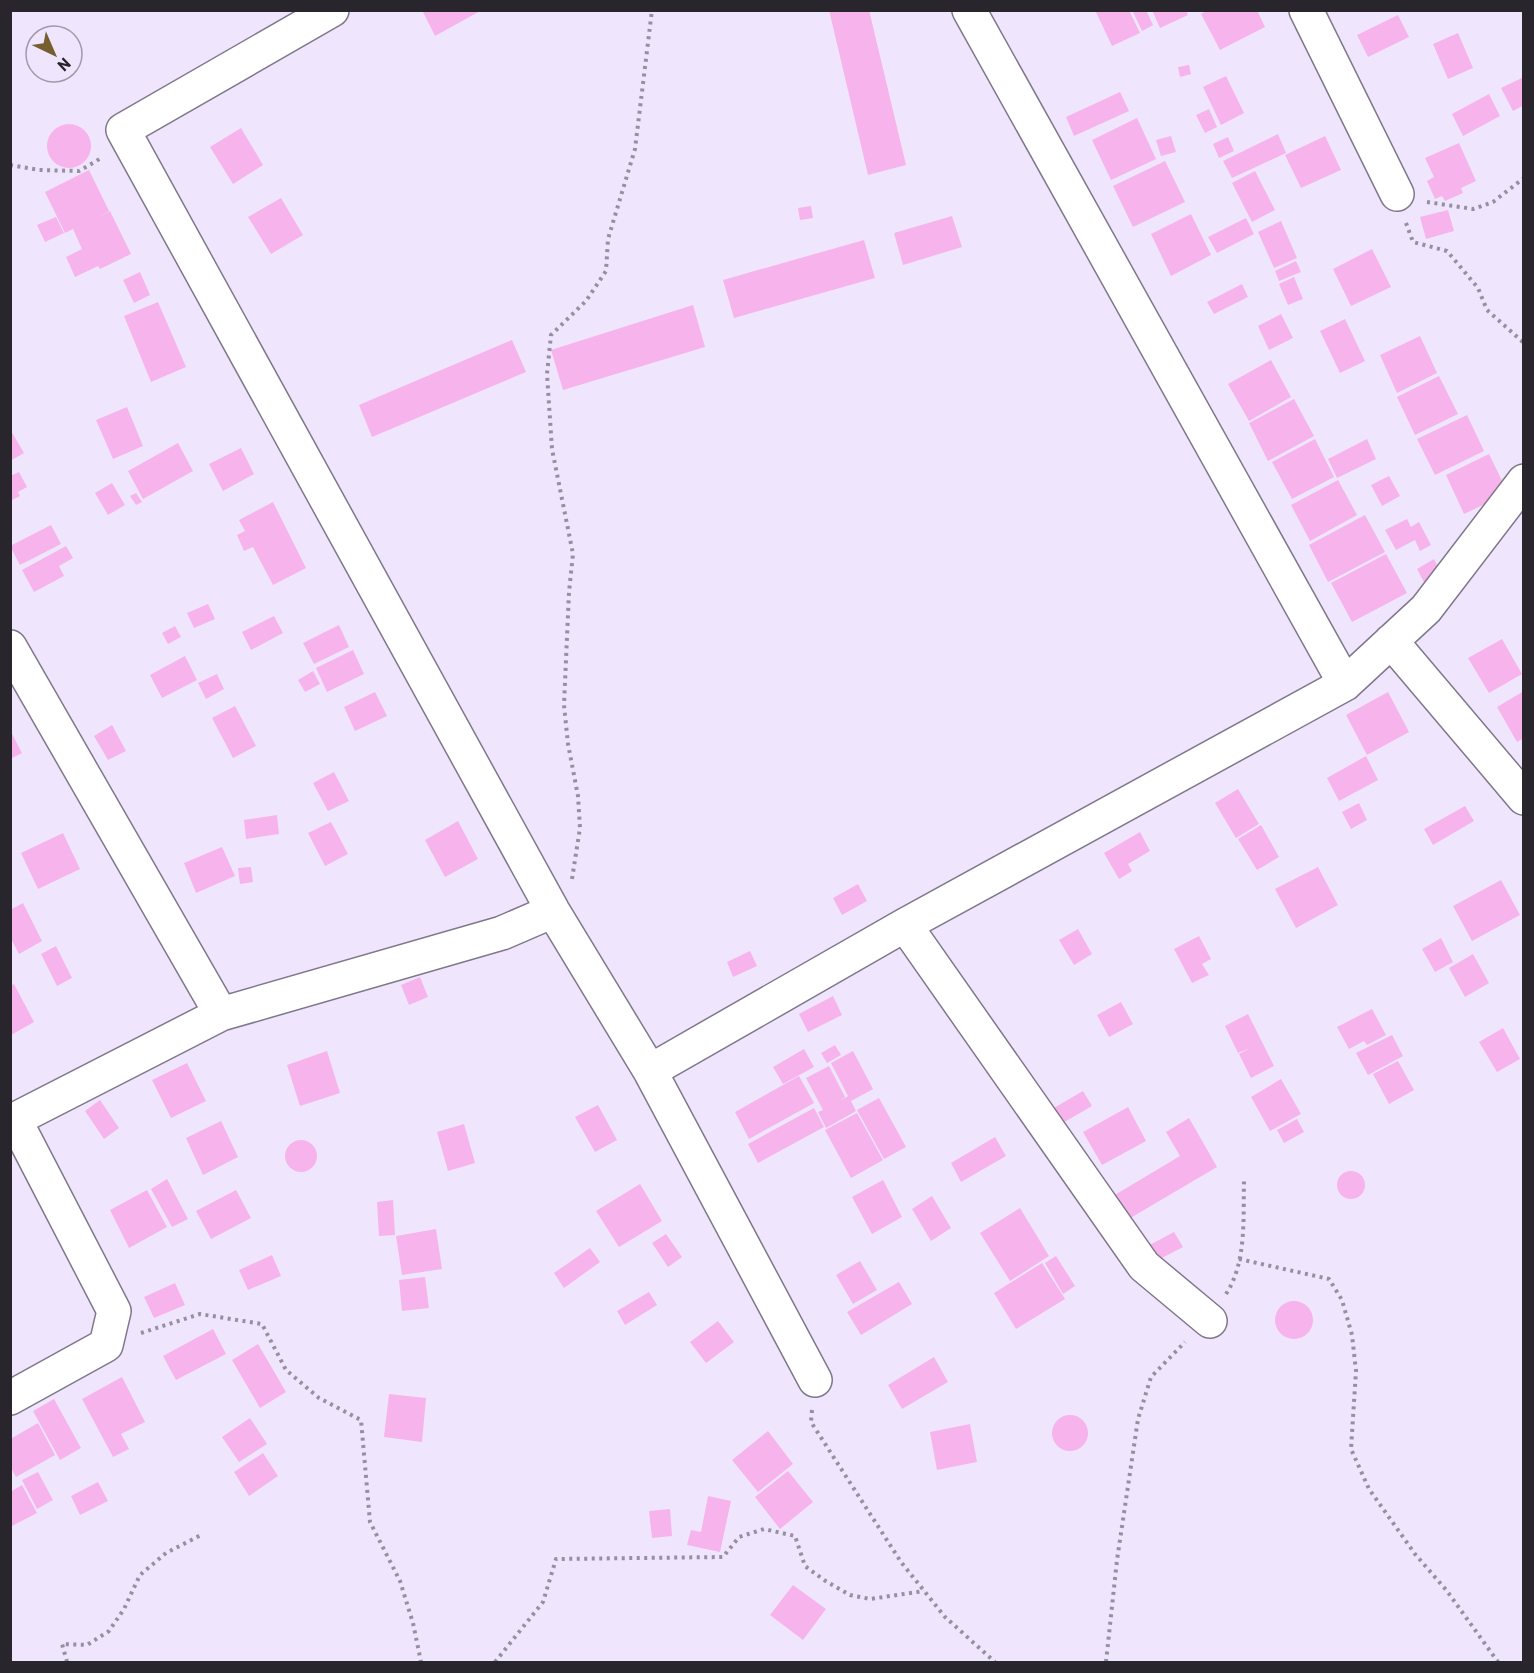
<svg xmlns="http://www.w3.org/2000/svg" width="1534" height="1673" viewBox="0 0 1534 1673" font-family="Barlow,sans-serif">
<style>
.building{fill:#f7b3ec}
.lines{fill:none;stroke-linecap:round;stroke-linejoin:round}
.minor-casing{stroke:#80778b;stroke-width:36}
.path{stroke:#968f9f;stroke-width:4;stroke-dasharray:3 4.5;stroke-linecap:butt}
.minor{stroke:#fff;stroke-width:33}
</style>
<rect width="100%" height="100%" fill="#efe6fd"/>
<!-- building -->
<path class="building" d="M422 10H482L435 36Z
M829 10H869L906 165 868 175Z
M1095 10H1129L1140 33 1112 46Z
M1132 10H1146L1153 25 1142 31Z
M1152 10H1186L1188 15 1160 28Z
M1208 10H1257L1265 27 1220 50 1201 14Z
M1398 15 1409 37 1368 57 1357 35Z
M1458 33 1473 68 1448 79 1433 44Z
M1189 65 1191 74 1180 77 1178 67Z
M1226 76 1244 113 1221 125 1203 87Z
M1524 77V105L1513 111 1501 88Z
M1120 92 1129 111 1074 136 1066 117Z
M1489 94 1500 116 1463 136 1452 114Z
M1209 109 1217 127 1205 133 1196 115Z
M1137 118 1156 159 1111 180 1092 140Z
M47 146a22 22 0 1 1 44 0a22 22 0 1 1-44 0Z
M241 128 263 165 233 184 210 147Z
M1278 134 1286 153 1232 178 1223 161Z
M1171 136 1176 152 1161 156 1156 140Z
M1325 136 1341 170 1301 188 1285 155Z
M1228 137 1234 151 1219 158 1213 144Z
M1459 143 1476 181 1461 188 1463 193 1445 201 1442 196 1435 199 1427 181 1434 177 1425 158Z
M1165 161 1185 202 1133 227 1113 186Z
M89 170 109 211 96 218 110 211 131 254 100 269 98 266 75 277 66 257 82 249 73 229 65 233 45 192Z
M1255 171 1275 210 1252 222 1232 183Z
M281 198 303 235 271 254 248 217Z
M811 206 813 218 800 220 798 208Z
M1448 210 1454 231 1426 239 1420 217Z
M1191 214 1211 255 1171 276 1151 234Z
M952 216 962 247 903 265 894 233Z
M56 217 64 233 45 242 37 225Z
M1246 218 1254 234 1217 253 1208 237Z
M1281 221 1297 258 1274 268 1258 232Z
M864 240 875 278 734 318 723 280Z
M1372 249 1391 287 1351 306 1333 269Z
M1296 261 1301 272 1279 281 1275 271Z
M140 272 150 295 134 303 123 280Z
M1294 277 1303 299 1288 305 1279 284Z
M1242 284 1248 297 1214 314 1207 302Z
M158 302 186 367 151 382 124 316Z
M693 305 705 347 563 390 551 350Z
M1281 314 1293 338 1269 350 1258 326Z
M1345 319 1365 361 1340 373 1320 331Z
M1420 336 1437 373 1397 393 1380 355Z
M512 340 526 372 372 437 359 405Z
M1271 360 1291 397 1249 421 1228 384Z
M1439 376 1458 414 1415 435 1397 397Z
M1294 399 1314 436 1268 461 1249 423Z
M127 407 143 446 113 459 96 420Z
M1467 415 1484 451 1435 475 1417 439Z
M10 429 24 453 10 461Z
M1315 439 1334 477 1292 499 1272 462Z
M1367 439 1376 459 1337 478 1328 459Z
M178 443 193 471 143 499 128 471Z
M241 448 254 474 223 491 209 464Z
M1489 454 1508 493 1464 514 1446 475Z
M19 472 27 487 18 492 20 496 10 501V476Z
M1389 476 1400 496 1382 506 1371 485Z
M1338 480 1357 515 1310 541 1291 505Z
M112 483 125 505 108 515 95 493Z
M136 493 142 502 136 505 130 496Z
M273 502 306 568 273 585 253 547 244 551 237 535 245 531 239 520Z
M1365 515 1385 552 1328 582 1309 545Z
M1407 519 1411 527 1419 522 1431 545 1420 551 1415 540 1396 550 1385 530Z
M51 525 61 544 20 565 10 546Z
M66 546 73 558 59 566 64 576 34 592 22 570Z
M1386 554 1407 593 1352 622 1331 583Z
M1434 559 1443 577 1426 586 1417 569Z
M208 604 215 619 194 628 187 613Z
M274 616 283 633 251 650 242 632Z
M339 625 349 647 314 664 303 643Z
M175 626 181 637 168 644 162 633Z
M1502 639 1522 674 1489 693 1468 658Z
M353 650 364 674 327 692 316 668Z
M185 656 197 680 162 698 150 675Z
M313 671 320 684 305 692 298 680Z
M217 674 224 689 206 699 198 683Z
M1524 691V738L1517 742 1497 707Z
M375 692 387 716 355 731 344 707Z
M1388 692 1409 732 1367 755 1346 715Z
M235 706 256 746 233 758 212 718Z
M112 725 126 751 108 760 94 736Z
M10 730 22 753 10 759Z
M1366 756 1378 780 1339 801 1327 778Z
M334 772 349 801 328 811 313 783Z
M1238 789 1259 824 1236 838 1215 803Z
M1359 803 1367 820 1351 829 1342 812Z
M1465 806 1474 821 1433 845 1424 829Z
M277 815 279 834 246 839 244 820Z
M458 821 478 859 445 877 425 840Z
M331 822 348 854 325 866 308 833Z
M1261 825 1279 857 1257 870 1238 839Z
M1140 832 1150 851 1128 864 1132 871 1119 879 1104 853Z
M63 833 80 869 38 889 21 853Z
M222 847 235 876 196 893 184 863Z
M251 867 253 882 240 884 238 868Z
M1318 867 1338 905 1296 928 1275 889Z
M1501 880 1520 915 1472 941 1453 906Z
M858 884 867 901 842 915 833 898Z
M23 903 42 941 19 954 10 937V910Z
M1078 929 1092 954 1074 965 1059 940Z
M1199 936 1211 959 1202 964 1209 975 1192 983 1174 949Z
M1441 938 1453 962 1435 972 1422 949Z
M56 946 72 978 57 986 41 954Z
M750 951 757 966 733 977 727 962Z
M1473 954 1489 983 1465 997 1449 968Z
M420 977 428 997 409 1005 401 985Z
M14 984 34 1022 11 1035 10 986Z
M833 996 842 1015 808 1032 799 1014Z
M1121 1002 1133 1024 1109 1037 1097 1015Z
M1372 1009 1386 1035 1367 1045 1364 1041 1349 1049 1337 1027Z
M1248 1014 1274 1066 1251 1078 1239 1054 1250 1048 1238 1053 1225 1026Z
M1503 1028 1520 1059 1497 1072 1479 1042Z
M1392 1035 1403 1056 1368 1075 1356 1053Z
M835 1045 841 1055 827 1063 821 1053Z
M804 1049 814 1067 783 1084 773 1067Z
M327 1051 340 1093 300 1106 287 1065Z
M853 1051 873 1089 851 1101 856 1111 826 1128 818 1112 823 1110 806 1078 829 1066 845 1097 839 1101 848 1096 831 1063Z
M1398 1061 1414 1090 1389 1104 1373 1074Z
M187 1063 206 1101 171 1118 152 1080Z
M799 1076 814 1103 749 1139 735 1112Z
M1281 1079 1301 1114 1270 1131 1251 1097Z
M1083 1091 1092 1106 1061 1124 1052 1109Z
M879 1098 906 1147 884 1159 857 1110Z
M100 1100 119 1128 104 1139 85 1111Z
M598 1105 617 1140 595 1152 575 1117Z
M1128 1107 1146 1141 1102 1165 1083 1132Z
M814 1108 824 1127 758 1163 748 1144Z
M857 1113 883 1160 851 1178 825 1130Z
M1189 1118 1217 1167 1127 1220 1113 1196 1180 1156 1166 1132Z
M1297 1119 1304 1132 1284 1143 1277 1130Z
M221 1121 238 1157 203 1175 186 1138Z
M464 1124 475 1163 448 1171 437 1132Z
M995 1137 1006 1156 961 1182 951 1163Z
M285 1156a16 16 0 1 1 32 0a16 16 0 1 1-32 0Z
M1337 1185a14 14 0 1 1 28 0a14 14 0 1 1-28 0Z
M167 1179 188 1219 172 1227 151 1189Z
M883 1180 902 1217 872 1234 852 1197Z
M640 1184 662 1221 619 1247 596 1211Z
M147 1190 167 1227 129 1248 110 1210Z
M236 1190 251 1218 211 1239 196 1211Z
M932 1196 951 1228 931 1241 912 1209Z
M393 1200 395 1235 379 1236 377 1202Z
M1020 1208 1049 1256 1010 1281 980 1233Z
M436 1229 442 1269 402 1275 396 1236Z
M1174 1232 1183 1247 1150 1264 1142 1249Z
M666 1234 682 1257 668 1267 652 1243Z
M590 1248 600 1262 564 1288 554 1273Z
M272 1255 281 1276 248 1290 239 1270Z
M1056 1256 1075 1286 1063 1294 1045 1263Z
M860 1261 877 1290 853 1304 836 1275Z
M1042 1263 1065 1299 1016 1329 994 1293Z
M425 1277 429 1308 402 1311 399 1280Z
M899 1282 912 1304 861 1335 847 1312Z
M175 1283 185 1305 154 1318 144 1297Z
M649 1292 657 1305 625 1325 617 1311Z
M1275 1320a19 19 0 1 1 38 0a19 19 0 1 1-38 0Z
M718 1321 734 1342 706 1363 690 1342Z
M213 1329 226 1354 176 1380 163 1356Z
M258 1344 286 1392 260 1408 232 1360Z
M934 1357 948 1382 902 1409 888 1385Z
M122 1377 145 1422 121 1434 129 1449 113 1457 82 1399Z
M389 1394 426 1398 422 1442 384 1437Z
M54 1399 81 1448 60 1460 33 1411Z
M1052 1433a18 18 0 1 1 36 0a18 18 0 1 1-36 0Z
M250 1418 267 1444 239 1462 222 1437Z
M38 1423 55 1455 16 1477 10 1466V1435L12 1438Z
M970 1424 977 1462 937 1470 930 1432Z
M768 1431 793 1464 758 1492 732 1460Z
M263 1453 278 1476 249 1496 234 1472Z
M788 1471 813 1502 780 1529 755 1497Z
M38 1472 53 1500 37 1509 22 1480Z
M98 1482 108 1501 80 1515 71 1496Z
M22 1485 37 1513 10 1527V1492Z
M708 1496 731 1501 720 1552 687 1545 691 1530 701 1532Z
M670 1509 672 1536 652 1538 649 1511Z
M793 1585 826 1609 803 1640 770 1615Z"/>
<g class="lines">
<defs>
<path id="minor" d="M332 10 123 130 553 911 650 1071 815 1380
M969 10 1345 684
M1306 10 1397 194
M1391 641 1524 798
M10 647 221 1014
M905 925 1144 1266 1210 1321
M650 1071 905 925 1345 684 1426 609 1524 481
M10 1122 221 1014 502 933 553 911
M10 1398 106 1345 114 1311 15 1120"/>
</defs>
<!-- minor casing -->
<use href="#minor" class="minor-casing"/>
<!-- path -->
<path class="path" d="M10 165 39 170 79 171 103 157
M1427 202 1473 209 1493 202 1524 178
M1406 223 1413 242 1447 251 1478 288 1487 310 1524 343
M572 879 580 828 578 796 568 744 564 705 569 592 573 554 552 449 547 374 551 335 586 301 606 271 608 239 635 149 652 10
M1239 1259 1329 1279 1342 1300 1352 1335 1356 1371 1351 1449 1369 1489 1415 1554 1447 1591 1498 1662
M1226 1294C1247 1262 1243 1217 1244 1181
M141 1333 200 1314 262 1324 286 1370 319 1398 361 1420 370 1522 400 1581 413 1623 421 1662
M812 1410 811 1422 901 1562 945 1617 995 1662
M67 1662 62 1644 87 1645 109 1631 124 1609 140 1575 166 1553 201 1535
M495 1662 543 1602 556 1559 723 1557 739 1537 764 1529 795 1536 805 1566 824 1580 850 1595 870 1599 924 1591
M1106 1662 1117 1560 1138 1419 1151 1377 1185 1342"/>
<!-- minor -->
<use href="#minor" class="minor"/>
</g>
<!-- border -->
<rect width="1534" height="1673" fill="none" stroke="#29252d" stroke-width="24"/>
<!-- north arrow -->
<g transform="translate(54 54) rotate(136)"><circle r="28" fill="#efe6fd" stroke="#a099aa" stroke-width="1.5"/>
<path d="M0-4.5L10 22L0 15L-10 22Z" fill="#765f2f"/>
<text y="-9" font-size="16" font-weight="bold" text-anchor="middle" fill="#29252d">N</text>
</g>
</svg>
